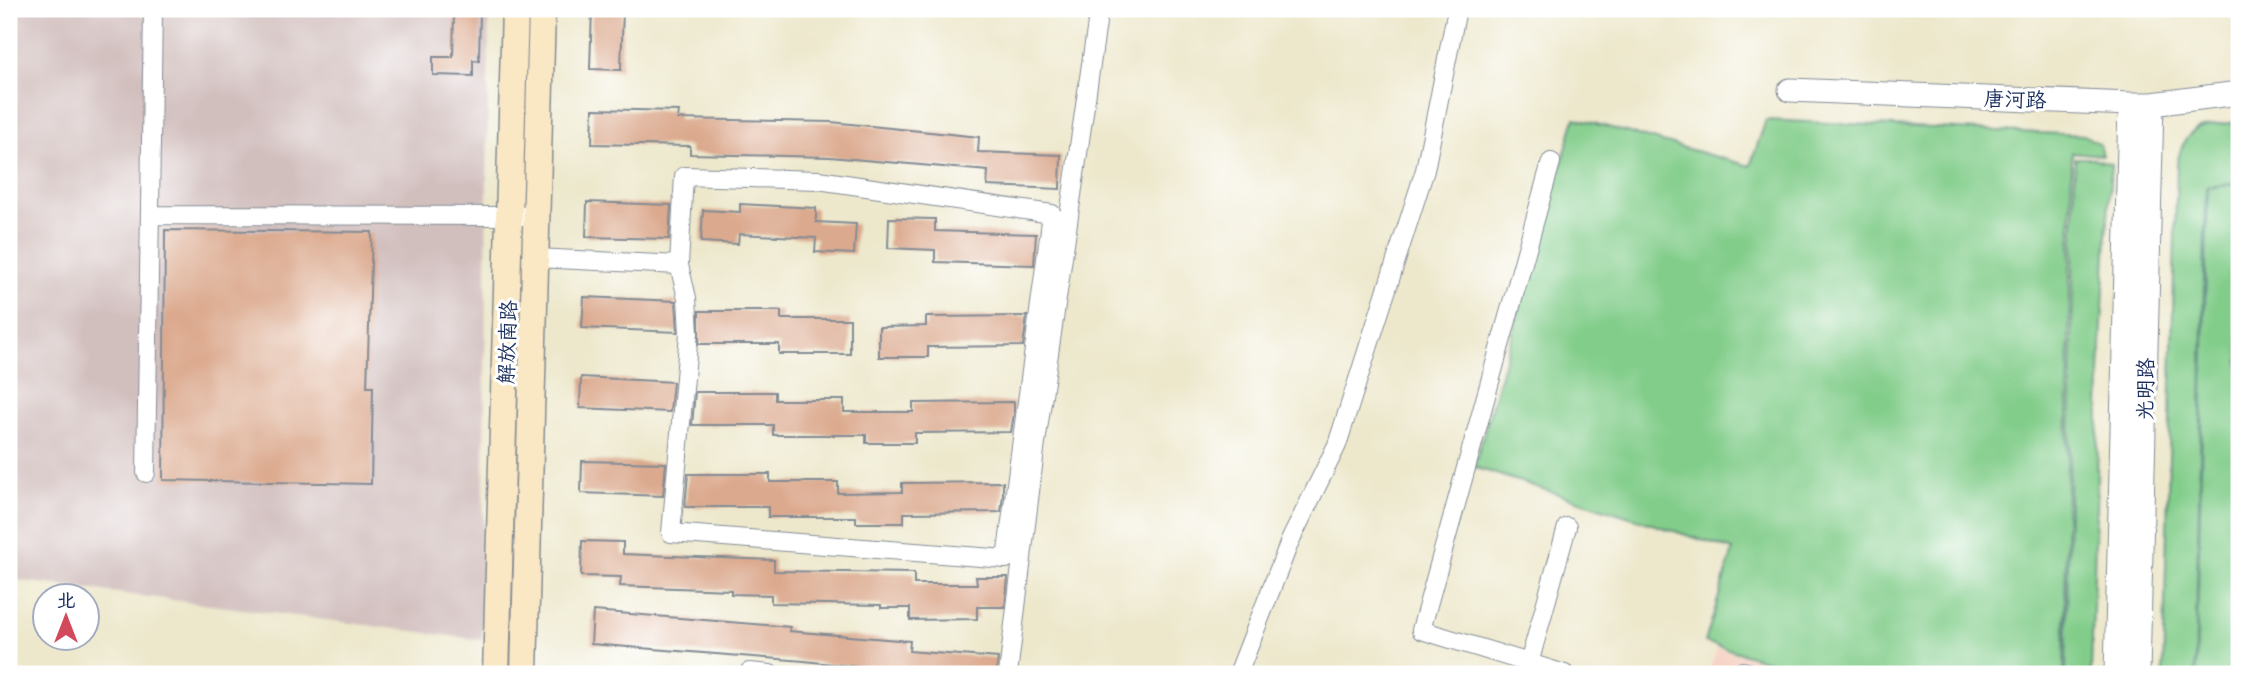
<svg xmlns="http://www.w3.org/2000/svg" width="2248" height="683" viewBox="0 0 2248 683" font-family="'Patrick Hand','LXGW WenKai TC',sans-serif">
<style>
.built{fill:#f6d2c4}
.industrial{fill:#d1bfbe}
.green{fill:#82cd8a;stroke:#4e7e74;stroke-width:2}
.building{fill:#dba98d}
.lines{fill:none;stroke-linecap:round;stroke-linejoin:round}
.minor-casing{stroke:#848c95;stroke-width:20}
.tertiary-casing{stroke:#848c95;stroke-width:25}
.secondary-casing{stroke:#848c95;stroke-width:29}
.minor{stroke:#fff;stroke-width:18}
.tertiary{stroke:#fff;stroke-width:23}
.secondary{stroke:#fae7c3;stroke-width:26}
.labels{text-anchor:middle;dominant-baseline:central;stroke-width:6;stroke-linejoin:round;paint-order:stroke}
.street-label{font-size:21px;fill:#1b2f5e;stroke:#fff}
</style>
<rect width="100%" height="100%" fill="#fff"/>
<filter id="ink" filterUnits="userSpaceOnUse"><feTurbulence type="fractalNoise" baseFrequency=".0143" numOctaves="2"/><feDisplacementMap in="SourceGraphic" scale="14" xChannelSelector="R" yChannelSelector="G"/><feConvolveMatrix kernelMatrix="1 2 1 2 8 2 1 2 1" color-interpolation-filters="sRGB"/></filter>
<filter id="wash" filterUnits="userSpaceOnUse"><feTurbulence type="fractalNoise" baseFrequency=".00686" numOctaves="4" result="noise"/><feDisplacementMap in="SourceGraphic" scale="28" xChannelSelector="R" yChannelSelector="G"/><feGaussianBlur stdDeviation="1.57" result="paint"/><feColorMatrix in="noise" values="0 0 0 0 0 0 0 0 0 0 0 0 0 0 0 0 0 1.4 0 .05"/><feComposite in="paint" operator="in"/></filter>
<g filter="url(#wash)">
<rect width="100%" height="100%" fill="#ede8cc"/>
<!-- built -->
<path class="built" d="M1717 648 1802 674H1708Z"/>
<!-- industrial -->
<path class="industrial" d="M9 9H489L482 640 9 579Z"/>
<!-- green -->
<path class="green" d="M1575 118 1750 166 1766 120 2084 135 2100 145 2103 155 2072 152 2064 674H1810L1705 642 1733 550 1474 467Z
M2239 122V183L2206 187 2195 674H2163L2177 164C2185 123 2203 126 2239 122Z
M2075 158H2093L2111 164 2101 344 2091 674H2066Z
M2239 184V674H2196L2208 188Z"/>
<g id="blocks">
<!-- building -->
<path class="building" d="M592 9H623L621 70 590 69Z
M454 12H480L479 61 473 60V76L433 75V57H453Z
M593 109 679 111 678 119 831 122 979 137 978 152 1061 155 1060 189 987 186 988 171 830 157 690 154V146L592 144Z
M587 202 671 205 669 239 586 237Z
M740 204 816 208V222L856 224 854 254 815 252 816 238 739 234 738 244 701 242 703 210 740 212Z
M889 218 935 219V231L1036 234 1034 265 935 262V250L888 248Z
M165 230 372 232 367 387H373L371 484 163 480Z
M584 297 676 301 678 332 582 328Z
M699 311H781V319H850V354H779V344H699Z
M1027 316 1023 346 928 347V357H879V327L926 326V317Z
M581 377 673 382 670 412 580 408Z
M695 392H775V400H844V412H913V403L1014 402V414L1011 432 915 433V443H866V435H773V425H692Z
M582 461 666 463 663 496 581 493Z
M688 474H770V482H838V493L902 492V483L1003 482V494L1001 512 904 513V523H856V517H768V507H685Z
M582 541 623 542V554L774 560V571L914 573V584H977L976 577H1008L1005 607H977V619L910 620V608H881V605L771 603V595L731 594V590L620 586 621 577 581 576Z
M593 611 790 627 789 631 910 641 909 651 998 658 996 674H906L907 672 804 661 591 644Z"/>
</g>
</g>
<g filter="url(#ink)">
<use href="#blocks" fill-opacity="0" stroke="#848c95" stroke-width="2"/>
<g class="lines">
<defs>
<path id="minor" d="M1551 162 1421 630 1565 674
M150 215 537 216
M536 258 679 265 687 298 689 333 671 533 1006 559 1052 214 818 180 684 176 679 265
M146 473 153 9
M1743 671 1753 674
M749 674V672L770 674
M1008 674 1035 450 1099 9
M1238 674 1290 541 1337 445 1425 170 1457 9
M1526 674 1567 527"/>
<path id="tertiary" d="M1790 90 2130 104H2152L2239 93
M2116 674 2130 104
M2138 674 2152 104"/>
<path id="secondary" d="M496 674 515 9
M524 674 542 9"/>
</defs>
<!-- minor casing -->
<use href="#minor" class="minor-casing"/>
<!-- tertiary casing -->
<use href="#tertiary" class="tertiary-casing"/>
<!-- secondary casing -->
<use href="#secondary" class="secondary-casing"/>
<!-- minor -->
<use href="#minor" class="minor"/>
<!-- tertiary -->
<use href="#tertiary" class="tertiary"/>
<!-- secondary -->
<use href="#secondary" class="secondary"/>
</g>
</g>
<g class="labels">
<!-- street labels -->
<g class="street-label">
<text transform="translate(2015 99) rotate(2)">唐河路</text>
<text transform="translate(507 342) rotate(-88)">解放南路</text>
<text transform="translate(2145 389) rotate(-89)">光明路</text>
</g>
</g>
<!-- margin -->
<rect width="2248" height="683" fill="none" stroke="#fff" stroke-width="35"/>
<!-- north arrow -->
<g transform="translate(66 617)"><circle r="33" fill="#ffffff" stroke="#a4acbf" stroke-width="2"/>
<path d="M0-5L12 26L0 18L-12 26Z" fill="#d1495b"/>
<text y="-10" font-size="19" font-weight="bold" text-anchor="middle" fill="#1b2f5e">北</text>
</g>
</svg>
